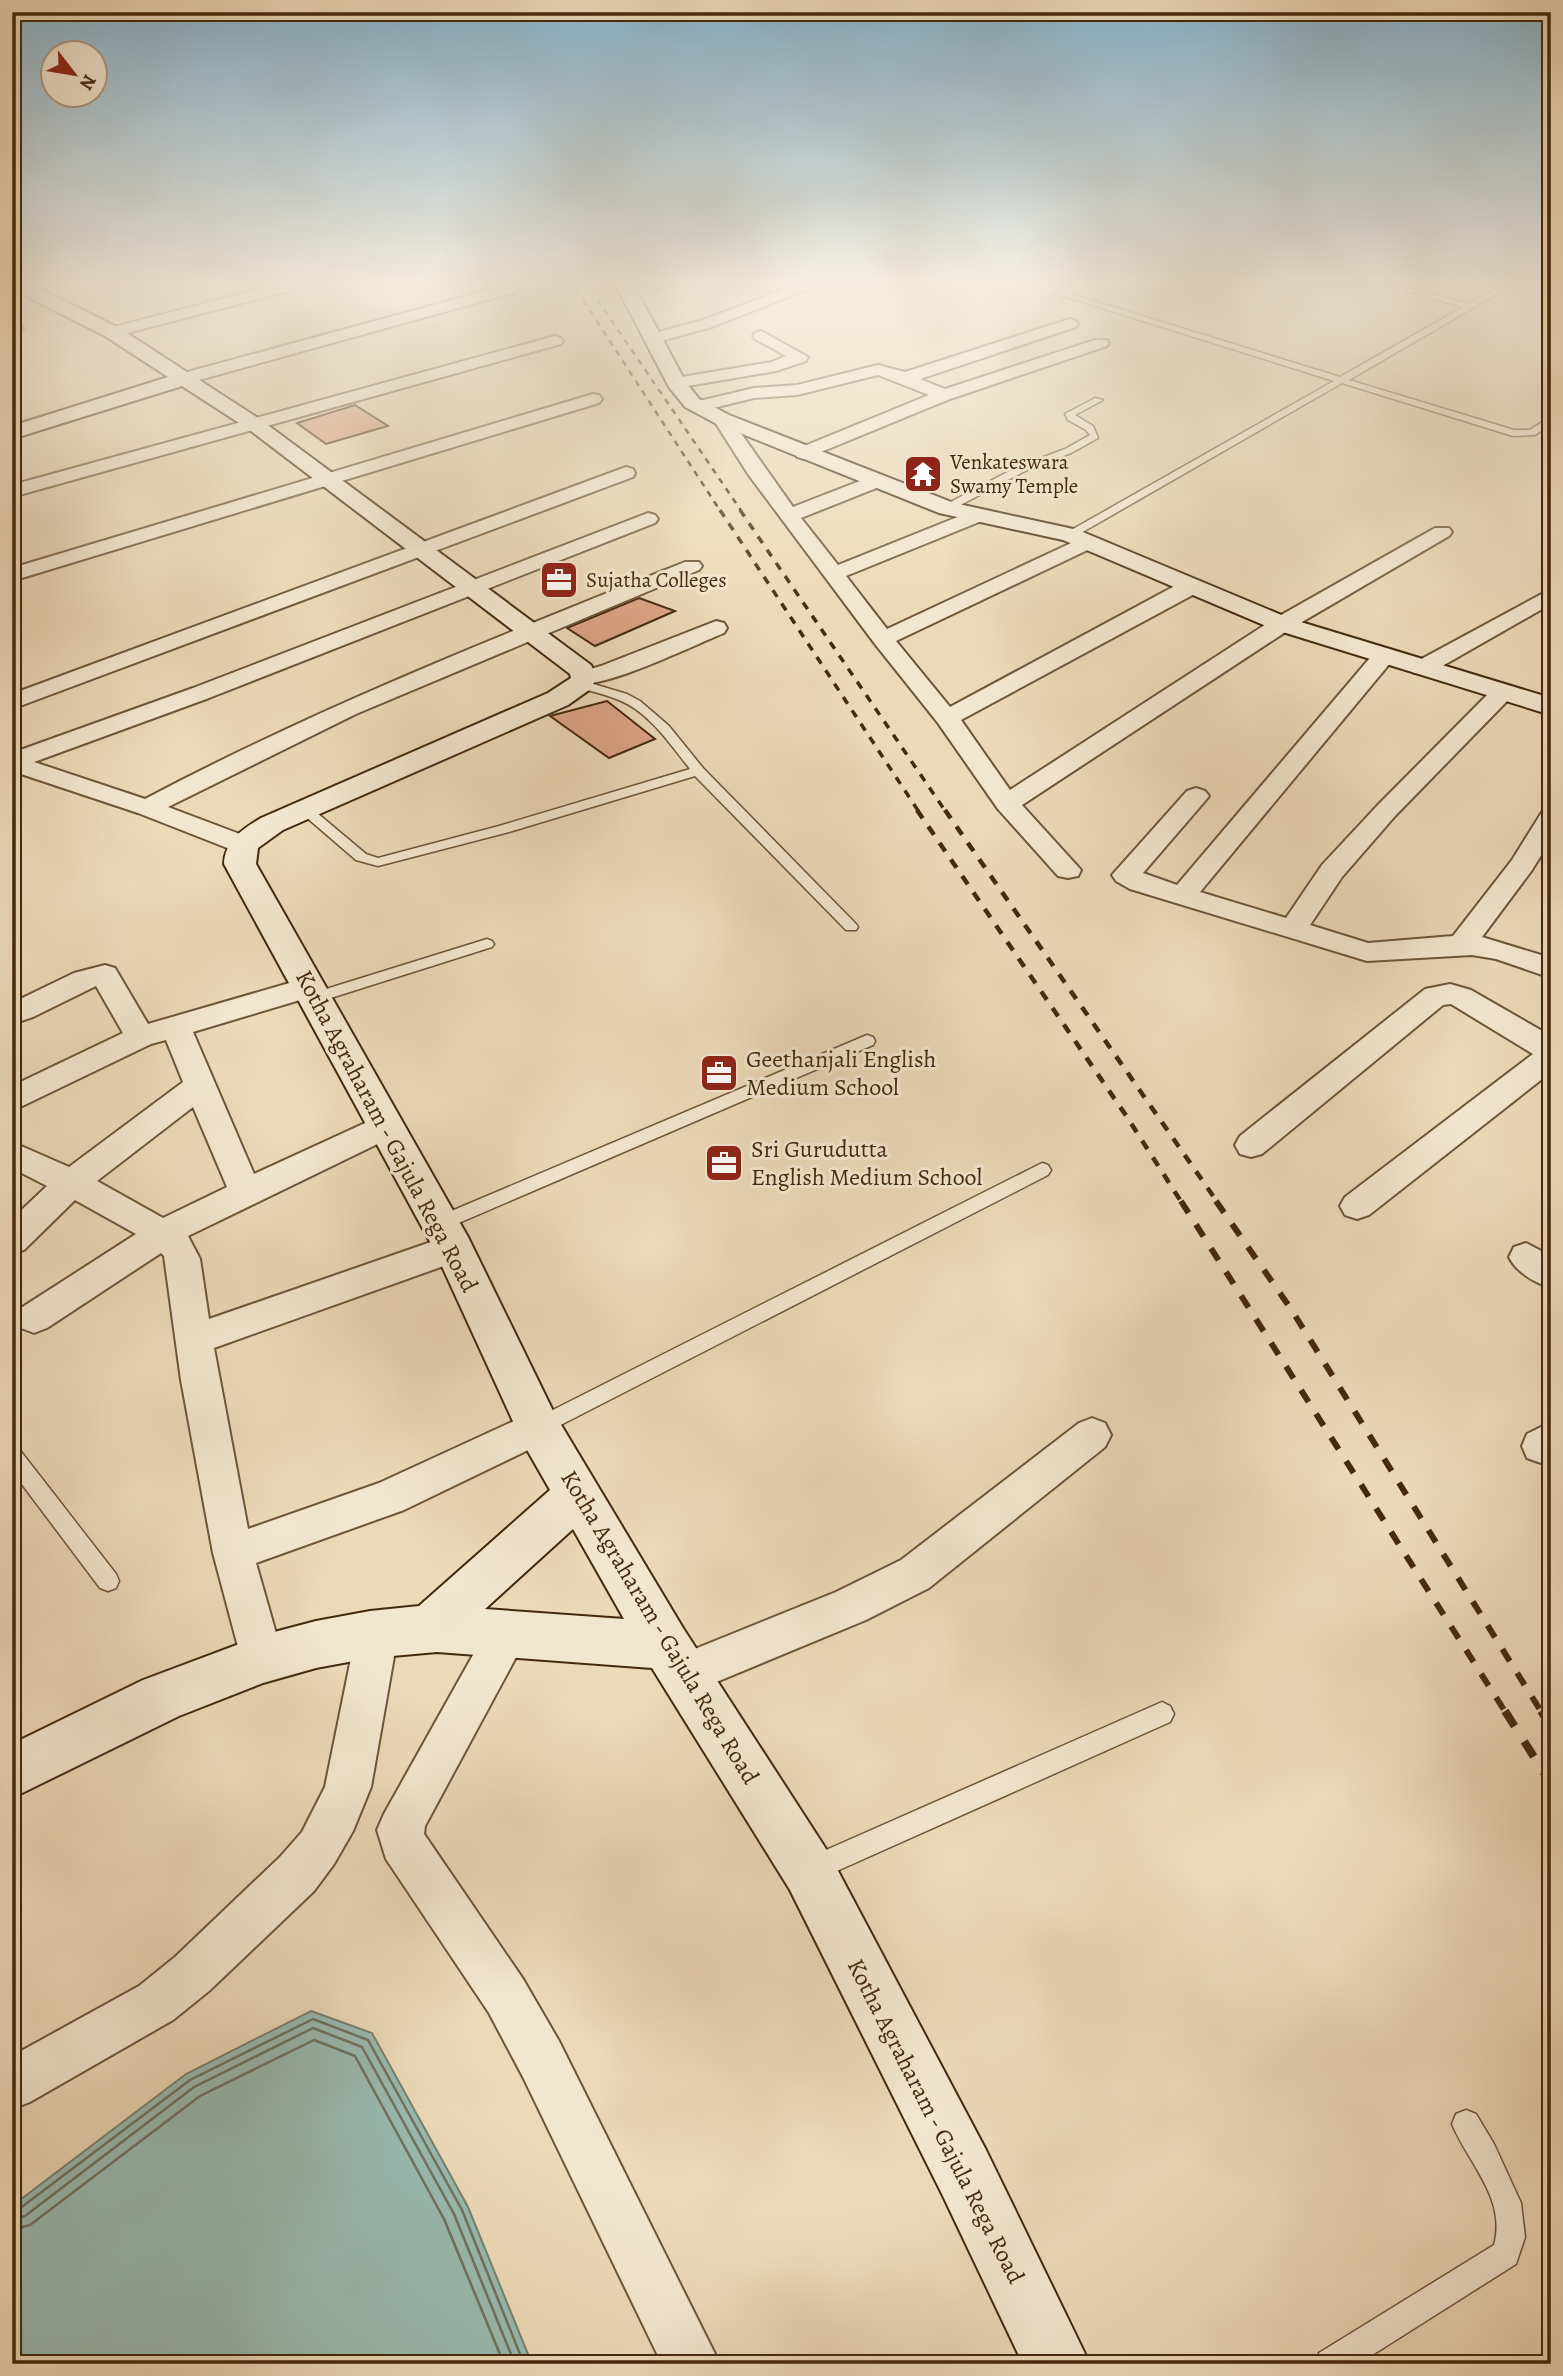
<svg xmlns="http://www.w3.org/2000/svg" width="1563" height="2376" viewBox="0 0 1563 2376" font-family="Alegreya,serif">
<style>
.water{fill:#99bab1;stroke:#77806f;stroke-width:2}
.lines{fill:none;stroke-linecap:round;stroke-linejoin:round}
.shore{stroke:#6e725f;stroke-width:2.5}
.building{fill:#dda587;stroke:#44290d;stroke-width:2}
.lane-casing{stroke:#6e5538;stroke-width:3}
.street-casing{stroke:#6e5538;stroke-width:4}
.secondary-casing{stroke:#44290d;stroke-width:4}
.lane{fill:#f3e6d0;fill-rule:evenodd}
.street{fill:#f3e6d0;fill-rule:evenodd}
.secondary{fill:#f3e6d0;fill-rule:evenodd}
.rail-far4{stroke:#44290d;stroke-width:2.5;stroke-dasharray:6 6;stroke-linecap:butt}
.rail-far3{stroke:#44290d;stroke-width:3.5;stroke-dasharray:8 8;stroke-linecap:butt}
.rail-far2{stroke:#44290d;stroke-width:4.5;stroke-dasharray:10 10;stroke-linecap:butt}
.rail-far1{stroke:#44290d;stroke-width:6;stroke-dasharray:14 14;stroke-linecap:butt}
.rail{stroke:#44290d;stroke-width:8;stroke-dasharray:18 18;stroke-linecap:butt}
.labels{text-anchor:middle;dominant-baseline:central;stroke-width:6;stroke-linejoin:round;paint-order:stroke}
.far-poi-label{font-size:21px;fill:#44290d;stroke:#f3e6d0;text-anchor:start}
.poi-label{font-size:24px;fill:#44290d;stroke:#f3e6d0;text-anchor:start}
.street-label{font-size:24px;fill:#44290d;stroke:#f3e6d0}
</style>
<rect width="100%" height="100%" fill="#ecd9b7"/>
<filter id="stains"><feTurbulence type="fractalNoise" baseFrequency=".00286" numOctaves="4"/><feColorMatrix values="0 0 0 0 .2 0 0 0 0 .09 0 0 0 0 .02 0 0 0 .5 -.17"/></filter>
<radialGradient id="worn" r=".72"><stop offset=".6" stop-color="#630" stop-opacity="0"/><stop offset="1" stop-color="#630" stop-opacity=".3"/></radialGradient>
<!-- water -->
<path class="water" d="M311 2011 372 2033 468 2207 532 2364H12V2206L186 2074Z"/>
<g class="lines">
<!-- shore -->
<path class="shore" d="M12 2211 19 2209 190 2080 313 2019 368 2040 462 2210 524 2364
M12 2220 25 2216 194 2087 313 2028 362 2047 454 2214 515 2364
M12 2230 30 2225 200 2096 314 2040 355 2056 444 2219 504 2364"/>
</g>
<!-- building -->
<path class="building" d="M355 405 388 426 326 444 297 423Z
M639 598 675 611 595 646 567 628Z
M607 701 655 739 609 758 550 716Z"/>
<g class="lines">
<defs>
<path id="lane" d="M1012 280H1026L1340 377 1463 307 1365 280H1380L1469 304 1511 280H1521L1349 380 1514 430H1530L1551 416V424L1535 435 1513 436 1342 383 1074 537H1066V533L1334 381Z
M1095 398 1103 400 1075 415 1093 426 1098 438 1071 453 1025 471 951 510H943V506L1017 467 1065 449 1090 435 1086 430 1068 420 1065 414Z
M580 680 627 694 640 701 669 726 703 768 856 924 858 927 856 930H846L695 776 509 832 378 866 356 860 298 810 300 807H310L366 854 378 858 499 826 690 769C670 744 649 712 619 700 605 694 590 691 576 687V681Z
M487 939 492 941 494 944 492 947 315 1003 307 998 310 994Z
M867 1035 873 1037 875 1041 873 1045 447 1228H435L432 1223 435 1218Z
M1042 1163 1048 1165 1051 1170 1048 1175 545 1433 538 1436 531 1433 528 1427 531 1421Z
M12 1446 19 1449 116 1574 119 1581 116 1588 108 1591 100 1588 12 1471Z
M1162 1702 1170 1706 1174 1714 1170 1722 819 1879 810 1882 801 1879 798 1870 801 1861Z
M1466 2110 1476 2114 1494 2144 1521 2203 1525 2237 1516 2264 1358 2364H1315L1319 2353 1494 2245C1507 2199 1468 2163 1452 2124L1456 2114Z"/>
<path id="street" d="M295 280H321L319 283 112 337 104 332 106 329Z
M662 280H687L629 300 621 295 624 292Z
M809 280H831L712 327 653 343 645 338 647 335 700 321Z
M511 284 519 289 516 292 192 382 186 383 177 378 180 374Z
M1070 319 1076 321 1078 324 1076 327 920 379 945 389 1095 340H1107L1109 343 1107 346 950 399 804 459 797 457 795 453 797 449 929 395 878 375 797 395 754 398 697 412 688 407 691 403 754 388 797 385 878 365 905 372Z
M12 325 21 326 23 329 12 335Z
M761 331 808 357 806 361 776 371 676 388 667 383 676 378 772 362 786 356 755 339 753 336 755 333Z
M555 336 561 338 563 341 561 344 12 497V485Z
M593 394 599 395 602 399 599 403 12 581V568Z
M722 414 728 415 793 507 870 477H884L887 481 884 485 801 518 838 565 970 512H984L987 516 984 520 846 576 887 629 1082 538H1096L1099 542 1096 546 896 641 950 707 1184 581H1200L1203 586 1200 591 961 720 1010 790 1274 619 1435 528H1449L1452 532 1449 536 1290 629 1022 805 1081 870 1078 876 1068 878 1058 876 998 809 938 723 875 644 748 474 713 419Z
M626 467 633 469 635 473 633 477 12 709V694Z
M648 513 655 515 658 519 655 523 209 698 34 762 145 799C319 707 502 635 685 562H699L702 566 699 570 356 714 168 807 253 839 257 845 253 851 244 853 235 851 138 813 12 771V753L193 688Z
M1551 589V604L1430 673H1414L1411 668 1414 663Z
M716 621 724 623 727 628 724 633C694 645 603 690 576 683L572 678 576 673 601 666Z
M1383 650 1391 652 1394 657 1391 662 1200 892 1286 918 1322 865 1377 806 1495 687H1511L1515 692 1511 697 1395 816 1342 877 1310 925 1368 943 1453 936 1512 860 1542 812 1551 809V839L1532 870 1482 937 1551 958V978L1496 959 1472 955 1367 961 1130 889 1116 881 1112 875 1187 791 1196 788 1205 791 1209 796 1205 801 1143 873 1177 885 1375 652Z
M105 965 115 968 148 1024 310 977 320 980 325 987 320 994 193 1032 254 1174 376 1118 387 1114 398 1118 403 1126 398 1134 188 1236 200 1259 209 1319 454 1234 466 1238 471 1248 466 1258 214 1348 248 1529 379 1483 538 1410 551 1415 557 1427 551 1439 404 1510 256 1563 283 1658 277 1673 262 1679 247 1673 241 1658 213 1553 181 1380 164 1256 161 1253 47 1328 34 1333 21 1328 16 1318 21 1308 136 1234 75 1200 24 1250 12 1253V1219L47 1186 12 1168V1142L69 1167 183 1082 166 1040 151 1044 12 1111V1086L123 1033 96 986 33 1017 12 1024V1003L74 973ZM193 1107 227 1187 163 1218 97 1181Z
M1450 984 1471 990 1551 1036V1072L1369 1215 1357 1219 1345 1215 1340 1206 1345 1197 1533 1054 1451 1004 1443 1005 1262 1154 1251 1157 1240 1154 1235 1145 1240 1136 1425 989Z
M1526 1243 1551 1256V1288C1534 1282 1517 1273 1509 1257L1514 1247Z
M1092 1418 1105 1423 1111 1435 1105 1447 929 1588 866 1620 685 1695 670 1689 664 1674 670 1659 836 1592 901 1560 1079 1423Z
M1551 1422V1459L1541 1463 1527 1458 1522 1446 1527 1434Z
M377 1614 392 1620 398 1634 371 1787 353 1831 334 1864 314 1891 209 1991 173 2020 30 2102 12 2109V2056L139 1986 175 1957 280 1857 302 1832 325 1787 356 1634 362 1620Z
M507 1615 522 1621 528 1635 425 1826 424 1834 523 1979 559 2041 720 2364H662L523 2077 489 2013 386 1859 377 1830 384 1814 492 1621Z"/>
<path id="secondary" d="M12 280H22L119 328 261 420 591 665 597 678 589 690 568 705 283 830 258 848 256 864 468 1237 554 1413 683 1628 828 1852 986 2150 1090 2364H1023L942 2194 790 1890 652 1668 437 1652 370 1658 316 1668 263 1683 179 1716 12 1798V1744L143 1680 263 1635 316 1621 370 1611 419 1606 550 1490 522 1441 435 1251 224 864C225 840 243 829 261 818L548 693 571 678 570 674 247 428 182 386 12 439V426L168 377 105 336 12 289ZM573 1529 624 1619 485 1609Z
M613 280H631L685 381 699 399 729 415 954 503 1078 530 1291 619 1551 698V715L1273 629 1063 540 939 513 715 423 685 407 669 387Z"/>
</defs>
<!-- lane casing -->
<use href="#lane" class="lane-casing"/>
<!-- street casing -->
<use href="#street" class="street-casing"/>
<!-- secondary casing -->
<use href="#secondary" class="secondary-casing"/>
<!-- lane -->
<use href="#lane" class="lane"/>
<!-- street -->
<use href="#street" class="street"/>
<!-- secondary -->
<use href="#secondary" class="secondary"/>
<!-- rail-far4 -->
<path class="rail-far4" d="M570 280 721 512
M584 280 742 512"/>
<!-- rail-far3 -->
<path class="rail-far3" d="M720 510 919 812
M740 510 946 812"/>
<!-- rail-far2 -->
<path class="rail-far2" d="M917 810 1127 1117 1182 1203
M945 810 1218 1203"/>
<!-- rail-far1 -->
<path class="rail-far1" d="M1181 1201 1506 1713
M1216 1201 1291 1309 1542 1713"/>
<!-- rail -->
<path class="rail" d="M1505 1711 1551 1784
M1541 1711 1551 1727"/>
</g>
<!-- sky -->
<linearGradient id="sky" x2="0" y2="1"><stop stop-color="#88b6d2"/><stop offset="0.46" stop-color="#f6eedf"/><stop offset="1" stop-color="#f6eedf" stop-opacity="0"/></linearGradient>
<rect width="1563" height="613" fill="url(#sky)"/>
<!-- icons -->
<defs>
<symbol id="temple-square" viewBox="-11 -11 22 22"><rect x="-9" y="-9" width="18" height="18" rx="4" fill="#8f2418" stroke="#f3e6d0"/><path d="M0-6L5-2H3V0L6.5 2.5H4V6H1.5V3h-3V6H-4V2.5H-6.5L-3 0V-2H-5Z" fill="#fff"/></symbol>
<symbol id="office-square" viewBox="-11 -11 22 22"><rect x="-9" y="-9" width="18" height="18" rx="4" fill="#8f2418" stroke="#f3e6d0"/><path d="M-6-3h4V-5.5h4V-3h4V5H-6ZM-1-4.5V-3h2v-1.5ZM-6 0V1H6V0Z" fill="#fff"/></symbol>
</defs>
<g fill-rule="evenodd">
<use href="#temple-square" x="901" y="452" width="44" height="44"/>
<use href="#office-square" x="537" y="558" width="44" height="44"/>
<use href="#office-square" x="697" y="1051" width="44" height="44"/>
<use href="#office-square" x="702" y="1141" width="44" height="44"/>
</g>
<g class="labels">
<!-- far-poi labels -->
<g class="far-poi-label">
<text x="950" y="462">Venkateswara<tspan x="950" dy="24">Swamy Temple</tspan></text>
<text x="586" y="580">Sujatha Colleges</text>
</g>
<!-- poi labels -->
<g class="poi-label">
<text x="746" y="1059">Geethanjali English<tspan x="746" dy="28">Medium School</tspan></text>
<text x="751" y="1149">Sri Gurudutta<tspan x="751" dy="28">English Medium School</tspan></text>
</g>
<!-- street labels -->
<g class="street-label">
<text transform="translate(387 1131) rotate(62)">Kotha Agraharam - Gajula Rega Road</text>
<text transform="translate(660 1627) rotate(59)">Kotha Agraharam - Gajula Rega Road</text>
<text transform="translate(936 2121) rotate(63)">Kotha Agraharam - Gajula Rega Road</text>
</g>
</g>
<!-- margin -->
<rect width="1563" height="2376" fill="none" stroke="#ecd9b7" stroke-width="42"/>
<rect x="14" y="14" width="1535" height="2348" fill="none" stroke="#44290d" stroke-width="3.5"/>
<rect x="21" y="21" width="1521" height="2334" fill="none" stroke="#44290d" stroke-width="2"/>
<!-- north arrow -->
<g transform="translate(74 74) rotate(121)"><circle r="33" fill="#f3e6d0" stroke="#ad9a82" stroke-width="2"/>
<path d="M0-5L12 26L0 18L-12 26Z" fill="#8f2418"/>
<text y="-10" font-size="19" font-weight="bold" text-anchor="middle" fill="#44290d">N</text>
</g>
<rect width="100%" height="100%" filter="url(#stains)"/>
<rect width="100%" height="100%" fill="url(#worn)"/>
</svg>
